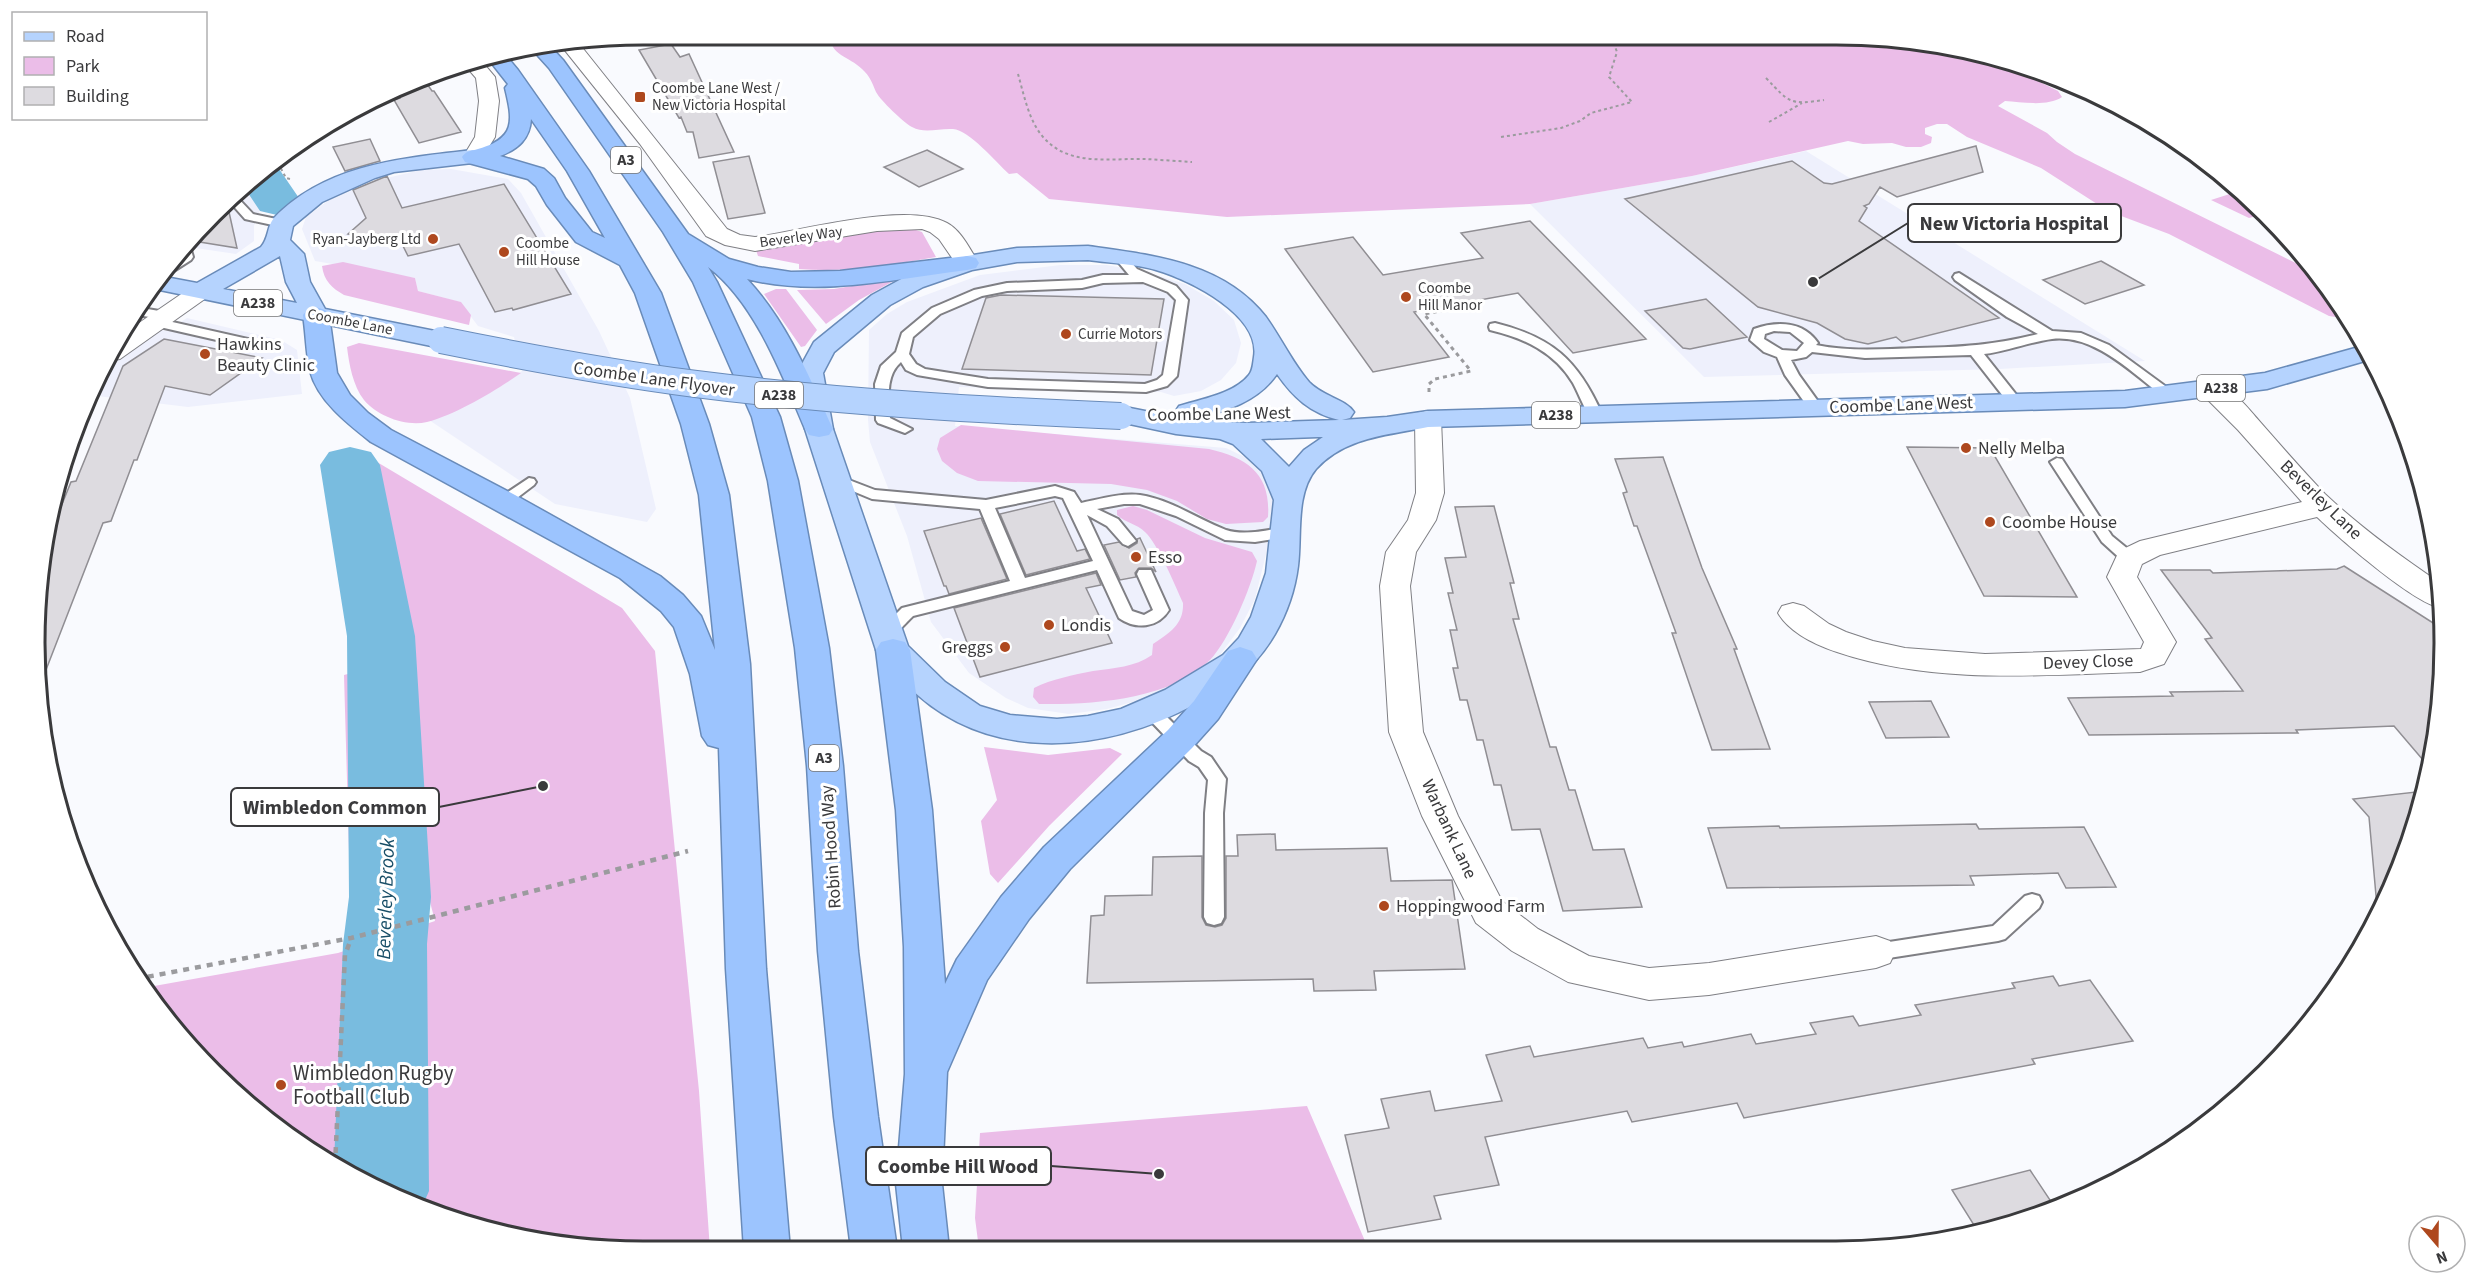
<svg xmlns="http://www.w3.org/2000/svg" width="2479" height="1286" viewBox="0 0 2479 1286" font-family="'Source Sans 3',sans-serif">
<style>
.built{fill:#eef0fc}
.green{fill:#ebbde8}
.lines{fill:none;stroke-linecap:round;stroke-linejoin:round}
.river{fill:#79bcdf;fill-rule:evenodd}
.building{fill:#dddbe0;stroke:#908e93;stroke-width:1.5}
.service-casing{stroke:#7f7f84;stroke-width:4}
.minor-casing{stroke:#7f7f84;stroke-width:2}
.primary-casing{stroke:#698bb9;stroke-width:3}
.trunk-casing{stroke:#698bb9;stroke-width:3}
.path-far2{stroke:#9b9b9e;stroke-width:2;stroke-dasharray:3 3;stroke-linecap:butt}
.path-far1{stroke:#9b9b9e;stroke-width:3;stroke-dasharray:4 4;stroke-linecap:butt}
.path{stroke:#9b9b9e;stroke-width:4.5;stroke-dasharray:6 6;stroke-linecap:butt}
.service{fill:#fff;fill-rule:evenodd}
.minor{fill:#fff;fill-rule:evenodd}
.primary{fill:#b5d3fe;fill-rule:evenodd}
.trunk{fill:#9cc4fe;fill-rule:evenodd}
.primary-bridge-casing{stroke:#698bb9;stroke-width:28;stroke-linecap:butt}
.primary-bridge{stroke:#b5d3fe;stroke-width:26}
.poi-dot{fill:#ae481e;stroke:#fff;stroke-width:2}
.labels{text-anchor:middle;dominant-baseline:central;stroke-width:6;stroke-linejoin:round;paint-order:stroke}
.far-poi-label{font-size:15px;fill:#3a3a3c;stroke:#fff;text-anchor:start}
.far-street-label{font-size:15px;fill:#3a3a3c;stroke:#fff}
.shield{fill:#fff;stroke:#757576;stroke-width:1.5}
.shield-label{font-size:16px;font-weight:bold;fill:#3a3a3c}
.poi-label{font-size:18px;fill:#3a3a3c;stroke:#fff;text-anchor:start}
.street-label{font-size:18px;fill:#3a3a3c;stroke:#fff}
.water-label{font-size:20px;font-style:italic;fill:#174d66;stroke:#fff}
.near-poi-label{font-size:21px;fill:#3a3a3c;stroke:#fff;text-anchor:start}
.rim{fill:none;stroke:#3a3a3c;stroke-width:3}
.leader{fill:none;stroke:#3a3a3c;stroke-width:2}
.callout-dot{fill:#3a3a3c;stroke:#fff;stroke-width:2}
.callout{fill:#fff;stroke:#3a3a3c;stroke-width:2}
.callout-label{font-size:20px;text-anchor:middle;font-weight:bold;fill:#3a3a3c}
</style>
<rect width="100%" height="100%" fill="#f9fafe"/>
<!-- built -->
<path class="built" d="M1806 151 2145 361 2000 369 1704 377 1530 204 1692 176Z
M451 169 508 179 521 193 599 331 630 398 656 509 647 522 555 504 429 420 448 413 503 385 522 371 514 337 478 326 460 302 418 291 415 278 315 261 302 229 306 217 329 200 378 180 421 170Z
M255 176 266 193 254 226V241L236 254 182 246Z
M1060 265H1107L1146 272 1185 284 1214 301 1234 320 1241 343 1236 363 1221 380 1201 391 1174 396 1161 392 959 387 955 426 1226 448 1249 459 1261 471 1270 484 1273 499 1267 550 1255 599 1240 628 1217 659 1191 678 1147 698 1107 709 1069 714 1028 708 1006 698 969 673 931 622 907 536 870 442 868 420 869 330 887 314 907 302 980 275Z
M187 318 281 340 297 350 302 394 188 407 89 395 127 323 167 331Z"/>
<!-- green -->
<path class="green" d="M830 35 1875 36 1994 55 2037 72 2028 76 2058 91 2062 97C2047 107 2022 102 2005 101L1998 106 2047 133 2057 142 2075 154 2316 273 2349 319 2329 316 2169 234 2108 211 2041 168 1967 137 1947 124H1937L1925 128V134L1932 137 1931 143 1921 147H1906L1892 143 1863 144 1848 141 1692 176 1530 204 1227 217 1049 199 1017 173 1009 174C996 162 969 130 953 129 939 128 925 134 912 127 903 122 881 101 876 92 872 83 870 76 862 69 849 56 830 56 830 35Z
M2239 191 2264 214 2249 218 2211 200Z
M910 228 922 232 936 257C890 265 846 273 799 269V264L758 256 756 250 886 230Z
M343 262 415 278 418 291 461 302 471 315 469 325 344 295C332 288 324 281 322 266Z
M899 278 859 300 826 324 797 290 834 289Z
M776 289H786L817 330 805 346 801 347 764 294Z
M359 343 521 373C495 391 457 414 427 422 406 427 377 416 364 400 353 386 349 364 347 347Z
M961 425 1209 449C1248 458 1271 474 1268 517L1263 522 1226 524 1207 519 1177 501 1147 490 1111 484 978 481 957 473 942 461 937 449 940 438Z
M377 462 622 608 655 651 699 1091 710 1250H604L486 1231 374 1189 272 1126 186 1044 143 988 338 953 435 921 430 902 351 921 344 675 402 660Z
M1133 506 1147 510 1205 538 1252 552 1257 561C1251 588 1229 640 1210 660 1171 700 1090 705 1039 704L1033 697 1034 688C1052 679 1073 675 1093 671 1114 668 1135 667 1152 655L1153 644C1170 633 1184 624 1183 603 1175 585 1158 544 1145 532 1137 524 1126 523 1117 515V510Z
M984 747 1048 755 1110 748 1122 754 1049 826 998 883 990 874 981 821 997 800Z
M1307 1106 1368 1248 979 1249 975 1218 980 1133Z"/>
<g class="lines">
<!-- river -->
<path class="river" d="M271 162 275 163 301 201 294 211 277 215 260 211 244 187Z
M350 447 371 452 380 465 415 636 431 897 427 944 429 1191 422 1207 374 1189 334 1164 343 944 349 897 347 636 320 465 329 452Z"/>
</g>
<!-- building -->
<path class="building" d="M671 44 680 57 689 54 734 152 699 158 693 132H687L681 117 679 118 639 50Z
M423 78 432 91H434L461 132 419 143 394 100 400 98 395 90Z
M370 139 380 161 345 171 333 147Z
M1976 146 1983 172 1897 197 1880 187 1869 204 1864 206 1867 208 1859 221 1999 318 1902 342 1896 337 1868 344 1845 339 1817 323 1758 307 1625 199 1792 161 1824 183 1832 184Z
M927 150 963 169 919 187 884 167Z
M749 156 765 213 728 219 713 162Z
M387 176 402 208 504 184 571 294 513 310 512 308 495 312 459 244 408 256 399 238 378 244 376 239 348 234 366 218 353 190Z
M227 203 237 248 187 240 208 220Z
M1530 221 1646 339 1573 353 1518 293 1414 312 1449 357 1373 372 1285 249 1353 237 1383 275 1483 258 1461 233Z
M2101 261 2144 285 2085 304 2043 280Z
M1001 295 1164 299 1151 375 962 369 986 298Z
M1706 299 1747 337 1690 349 1683 348 1645 311Z
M164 339 262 358 210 395 165 386 137 460H134L111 521 103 523 37 693 36 603 45 546 71 482 76 481 123 366Z
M1907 447 1990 448 2077 597 1984 596Z
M1663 457 1702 568 1737 649H1734L1770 749 1712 750 1672 633H1676L1637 526H1634L1623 493 1627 492 1615 459Z
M1054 501 1077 551 1085 549 1090 559 1026 575 1000 514Z
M1494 506 1514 583H1510L1519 619H1513L1550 747H1556L1569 790H1575L1593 850 1624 849 1642 907 1563 911 1540 829 1512 830 1501 785H1494L1483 740H1477L1467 700H1460L1453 668H1458L1450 630H1457L1448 593H1453L1445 558 1466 557 1455 507Z
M981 518 1007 579 949 594 946 586H944L924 531Z
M1140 538 1156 572 1151 568H1139L1135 573 1136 577 1120 580 1104 545 1119 542 1129 548 1137 543V539Z
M2344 566 2441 628 2443 683 2429 767 2394 726 2296 730 2298 733 2089 735 2068 698 2173 696 2170 692 2243 691 2205 639 2212 638 2161 570H2210L2213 573 2337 569Z
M1096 573 1101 585 1086 588 1112 643 980 677 954 608Z
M1931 701 1949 737 1886 738 1869 702Z
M2425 791 2424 801 2378 918 2369 817 2353 799Z
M1976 824 1979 829 2084 827 2116 887 2066 888 2058 873 1970 876 1974 885 1727 888 1708 828 1779 826 1780 828Z
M1275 834 1276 850 1387 848 1391 881 1452 880 1465 969 1374 971 1376 990 1314 991 1313 979 1087 983 1091 916 1104 915 1105 896 1152 895 1153 857 1202 856V917L1206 925 1215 927 1222 925 1226 918V856H1238L1237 835Z
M2053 976 2059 986 2090 980 2133 1041 2032 1059 2035 1064 1744 1118 1737 1103 1632 1122 1627 1111 1485 1137 1499 1185 1434 1196 1441 1219 1368 1232 1345 1135 1389 1128 1381 1099 1430 1091 1435 1111 1502 1101 1486 1055 1530 1046 1534 1057 1643 1038 1648 1048 1682 1042 1684 1047 1751 1034 1756 1044 1816 1034 1810 1023 1853 1016 1859 1026 1921 1015 1915 1005 2015 988 2012 983Z
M2030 1170 2056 1209 1977 1230 1952 1190Z"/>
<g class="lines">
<defs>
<path id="service" d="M236 196 253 214 286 221 288 223 282 227 245 219 229 201Z
M182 246 191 250 193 257 191 260 166 276H159L169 263 181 256 178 252Z
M1120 253 1124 254 1137 269 1176 286 1188 300 1177 376 1167 386 1146 392 988 387 917 375 906 370 901 362C885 376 889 398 890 418L912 429 905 433 878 423 876 420 875 384 881 366 896 352 902 333 932 308 974 290 1007 283 1082 280 1103 275H1129L1114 257ZM1143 282 1168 292 1176 300 1163 375 1157 380 1145 384 988 379 925 369 916 364 909 354 913 337 940 314 982 296 1007 291 1082 288 1103 283Z
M1959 273 2052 331 2081 333 2109 345 2176 394 2169 398 2164 397C2132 373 2095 334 2052 339 2029 342 2007 351 1984 354L2022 402 2015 406 2010 405 1971 355 1865 358 1812 352 1806 357 1791 360 1799 375 1822 407 1815 411 1810 410 1785 375 1777 357 1764 352 1750 340 1754 329C1777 321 1803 321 1818 343L1816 345C1850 352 1884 349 1918 348 1964 347 1993 345 2038 334L2007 317 1955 280 1953 277 1955 274ZM1774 331 1790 332 1804 343 1797 351 1782 350 1764 339 1765 334Z
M136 307 165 312 171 316 165 320 159 319 261 342 263 345 256 349 151 325 150 322 155 318 132 314Z
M1495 323C1552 337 1578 360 1602 414L1600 417H1590C1583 406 1579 394 1573 383 1554 352 1524 338 1490 330L1489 327 1490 324Z
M2057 458 2062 459 2112 536 2134 554 2137 558 2134 562H2124L2102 542 2050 462Z
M836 475 875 490 986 500 1055 486 1074 492 1081 503C1100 499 1120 493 1140 495 1172 500 1197 519 1226 530 1244 536 1268 530 1286 527L1294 532 1286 537 1255 542 1225 540 1176 516 1140 504H1124L1097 509 1118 519 1136 541 1128 546 1123 544 1107 526 1087 515 1132 611 1144 615 1153 610 1137 574 1139 570H1151L1169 610C1158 628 1136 630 1119 618L1097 570 913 616C904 624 895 639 881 635L879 631 902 608 1010 581 980 509 872 499 831 482 829 479 831 476ZM1055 496 1063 498 1093 561 1025 578 995 508Z
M529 478 534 479 536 482 534 485 509 504H499L497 501 499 498Z
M1151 705 1157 707 1201 751 1211 757 1226 779 1223 813 1224 917 1221 923 1214 925 1207 923 1204 917 1205 813 1208 780 1199 767 1189 761 1145 715 1142 711 1145 707Z
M2032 894 2039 896 2042 902 2039 908 2005 939 1998 941 1876 960 1869 958 1866 952 1869 946 1876 944 1993 926 2025 896Z"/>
<path id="minor" d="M577 41 727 229 740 235 755 237C802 231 906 201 947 223 962 231 970 250 979 263L975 268 967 270 959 268 939 239 930 232 922 229 877 231 755 251 725 245 706 236 640 144 559 43Z
M479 58 495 77 499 101 495 137 480 161 473 163 466 161 463 157 475 137 479 101 476 78 463 63Z
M201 284 209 286 213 291 209 296 120 359 107 361 120 336 193 286Z
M2213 382C2232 387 2248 408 2261 423 2282 447 2303 471 2325 494 2360 527 2400 556 2440 583L2441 608C2413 603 2339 538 2317 517L2160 555 2142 564 2137 577 2176 642 2164 664 2140 672C2039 675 1935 685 1837 652 1816 645 1790 633 1778 613L1782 606 1793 603 1804 606 1829 624 1846 632 1873 641 1905 648 1985 654 2141 649 2144 642 2107 577 2119 551 2140 541 2302 502 2238 430 2204 396 2200 390 2204 384Z
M1428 411 1437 413 1441 419 1444 493 1436 520 1416 552 1410 586 1423 732 1458 816 1502 901 1538 929 1589 956 1649 968 1709 963 1876 936 1890 941 1895 952 1890 963 1876 968 1709 995 1649 1000 1568 982 1512 951 1476 923 1422 816 1389 732 1380 586 1386 552 1408 520 1416 493 1415 419 1419 413Z"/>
<path id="primary" d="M473 150 481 152 484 157 481 162 394 172 375 178 322 202 293 226 290 240 304 254 310 282 325 309 450 334 454 340 450 346 441 348 150 288 160 276 197 283 261 247C269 238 267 226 274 218 326 164 403 158 473 150ZM280 256 286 282 297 303 223 289Z
M1088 246C1152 255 1223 262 1266 317 1281 338 1292 362 1309 382 1322 396 1345 399 1354 412L1350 418 1342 420 1387 417 1428 411 2125 391 2265 373 2366 345 2372 359 2267 389 2125 407 1428 427C1388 435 1345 437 1316 469 1295 494 1302 536 1298 566 1295 590 1287 613 1275 634 1253 671 1231 684 1195 704 1103 755 984 764 906 684 895 674 884 663 876 650L805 429 797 373 814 342 872 295 905 277 967 256 1017 248ZM1088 260C1110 263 1135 264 1156 270 1190 280 1261 315 1254 357 1253 363 1253 370 1249 375 1234 394 1201 399 1179 406L1175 412 1180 418 1130 408 1120 410 1116 416 1120 422 1176 434 1220 439 1233 444 1262 471 1274 500 1266 573 1251 617 1239 638 1223 655 1165 690 1121 709 1088 716 1057 719 1010 715 980 706 945 682 908 646 833 429 823 373 834 352 890 305 923 287 972 270 1017 262ZM1277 374C1293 397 1310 413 1339 420L1246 423 1192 420C1225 411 1257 403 1277 374ZM1318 437H1323L1304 450 1289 467 1261 439Z"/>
<path id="trunk" d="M548 44 563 60 688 234 729 259 758 267 791 272 840 271 967 256 976 258 979 263 976 268 967 270C895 279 818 297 747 279 787 322 809 376 833 429L829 435 819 437 809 435 805 429C783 377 755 302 708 267L717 282 780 417 798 481 829 648 843 766 858 951 878 1117 897 1249H851L834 1117 818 951 807 766 795 648 768 481 752 417 693 282 663 232 549 68 529 46Z
M503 52 518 70 589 171 661 293 709 424 729 495 750 664 766 969 790 1250H744L726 969 719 748 708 745 702 736 690 674 674 627 661 611 620 578 371 442C348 424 318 401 310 371 306 354 306 333 303 315L307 310 316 307 325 310 329 315 337 373 350 395 368 413 391 430 515 495 660 576 683 595 701 616 715 650 699 495 681 424 635 293 620 265 576 242 547 205 536 186 528 179 465 162 462 157C466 151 471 151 478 149 516 138 513 121 505 88L508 84 486 56ZM531 119 567 171 605 238 592 232 565 198 554 178 544 169 500 156C518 149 530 139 531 119Z
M893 639 905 642 910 650 932 810 945 984 957 959 1001 897 1044 847 1168 730 1194 701 1228 651 1240 647 1252 651 1257 659 1218 719 1192 748 1070 869 1029 919 987 980 947 1072 942 1184 949 1249H903L896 1184 905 1074 904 947 896 810 876 650 881 642Z"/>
</defs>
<!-- service casing -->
<use href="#service" class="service-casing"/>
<!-- minor casing -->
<use href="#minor" class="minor-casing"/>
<!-- primary casing -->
<use href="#primary" class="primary-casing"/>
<!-- trunk casing -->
<use href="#trunk" class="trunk-casing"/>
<!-- path-far2 -->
<path class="path-far2" d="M1018 74C1024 95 1029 122 1044 138 1070 167 1111 158 1146 159 1161 160 1177 161 1192 162
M1766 78C1790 103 1789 105 1824 100
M1769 122 1802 103
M1501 137 1561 128 1580 121 1591 113 1632 102 1609 77 1617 52 1611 36
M290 179 286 178 277 161 305 144"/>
<!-- path-far1 -->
<path class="path-far1" d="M1429 392V384L1435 379 1471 371 1424 314 1471 305 1469 302"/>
<!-- path -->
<path class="path" d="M136 979 351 938 688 851
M335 1165 345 955 351 939"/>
<!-- service -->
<use href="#service" class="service"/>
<!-- minor -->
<use href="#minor" class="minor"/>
<!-- primary -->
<use href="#primary" class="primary"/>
<!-- trunk -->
<use href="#trunk" class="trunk"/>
<defs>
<path id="primary-bridge" d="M441 340C525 357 610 373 696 384 837 402 979 410 1121 416"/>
</defs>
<!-- primary-bridge casing -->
<use href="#primary-bridge" class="primary-bridge-casing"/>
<!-- primary-bridge -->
<use href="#primary-bridge" class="primary-bridge"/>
</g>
<!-- markers -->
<g class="poi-dot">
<rect x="634" y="91" width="12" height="12" rx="3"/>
<circle cx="433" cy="239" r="6"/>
<circle cx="504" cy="252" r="6"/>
<circle cx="1406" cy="297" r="6"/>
<circle cx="1066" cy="334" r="6"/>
<circle cx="205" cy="354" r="6"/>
<circle cx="1966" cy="448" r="6"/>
<circle cx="1990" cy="522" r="6"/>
<circle cx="1136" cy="557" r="6"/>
<circle cx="1049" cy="625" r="6"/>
<circle cx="1005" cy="647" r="6"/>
<circle cx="1384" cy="906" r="6"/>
<circle cx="281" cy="1085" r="6"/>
</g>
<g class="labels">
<!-- far-poi labels -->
<g class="far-poi-label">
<text x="652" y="88">Coombe Lane West /<tspan x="652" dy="17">New Victoria Hospital</tspan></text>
<text x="421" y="239" text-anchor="end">Ryan-Jayberg Ltd</text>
<text x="516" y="243">Coombe<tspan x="516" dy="17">Hill House</tspan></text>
<text x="1418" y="288">Coombe<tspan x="1418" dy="17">Hill Manor</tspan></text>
<text x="1078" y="334">Currie Motors</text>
</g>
<!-- far-street labels -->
<g class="far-street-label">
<text transform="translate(801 237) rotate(-8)">Beverley Way</text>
<text transform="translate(350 322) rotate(11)">Coombe Lane</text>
</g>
<!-- shield labels -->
<g class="shield">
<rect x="611" y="147" width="30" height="26" rx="4.5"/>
<rect x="234" y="290" width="48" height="26" rx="4.5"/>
<rect x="2197" y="375" width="48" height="26" rx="4.5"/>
<rect x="755" y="382" width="48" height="26" rx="4.5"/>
<rect x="1532" y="402" width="48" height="26" rx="4.5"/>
<rect x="809" y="745" width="30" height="26" rx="4.5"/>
</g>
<g class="shield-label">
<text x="626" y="160">A3</text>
<text x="258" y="303">A238</text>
<text x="2221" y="388">A238</text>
<text x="779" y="395">A238</text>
<text x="1556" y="415">A238</text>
<text x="824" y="758">A3</text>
</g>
<!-- poi labels -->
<g class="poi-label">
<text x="217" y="344">Hawkins<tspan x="217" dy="21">Beauty Clinic</tspan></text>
<text x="1978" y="448">Nelly Melba</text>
<text x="2002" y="522">Coombe House</text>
<text x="1148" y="557">Esso</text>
<text x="1061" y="625">Londis</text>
<text x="993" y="647" text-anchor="end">Greggs</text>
<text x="1396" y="906">Hoppingwood Farm</text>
</g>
<!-- street labels -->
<g class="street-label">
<text transform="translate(654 379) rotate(8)">Coombe Lane Flyover</text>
<text transform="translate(1901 405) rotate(-2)">Coombe Lane West</text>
<text transform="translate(1219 414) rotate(-1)">Coombe Lane West</text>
<text transform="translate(2321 500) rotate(44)">Beverley Lane</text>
<text transform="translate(2088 662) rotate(-2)">Devey Close</text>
<text transform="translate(1449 829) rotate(65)">Warbank Lane</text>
<text transform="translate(831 847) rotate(-94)">Robin Hood Way</text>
</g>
<!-- water labels -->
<g class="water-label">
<text transform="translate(386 899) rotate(-88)">Beverley Brook</text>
</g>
<!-- near-poi labels -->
<g class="near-poi-label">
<text x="293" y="1073">Wimbledon Rugby<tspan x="293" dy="24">Football Club</tspan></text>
</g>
</g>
<!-- crop -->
<path d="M0 0H2479V1286H0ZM643 45H1836A598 598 0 0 1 2434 643V643A598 598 0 0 1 1836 1241H643A598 598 0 0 1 45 643V643A598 598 0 0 1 643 45Z" fill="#fff" fill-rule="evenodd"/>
<path class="rim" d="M643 45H1836A598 598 0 0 1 2434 643V643A598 598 0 0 1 1836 1241H643A598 598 0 0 1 45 643V643A598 598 0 0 1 643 45Z"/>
<!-- callouts -->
<path class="leader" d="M1813 282L1908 223M543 786L439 807M1159 1174L1051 1166"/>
<g class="callout-dot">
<circle cx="1813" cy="282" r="6"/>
<circle cx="543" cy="786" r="6"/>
<circle cx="1159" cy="1174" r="6"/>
</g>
<g class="callout">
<rect x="1908" y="204" width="213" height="38" rx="6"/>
<rect x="231" y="788" width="208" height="38" rx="6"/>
<rect x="866" y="1147" width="185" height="38" rx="6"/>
</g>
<g class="callout-label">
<text x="2014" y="230">New Victoria Hospital</text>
<text x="335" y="814">Wimbledon Common</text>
<text x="958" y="1173">Coombe Hill Wood</text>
</g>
<!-- legend -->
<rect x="12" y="12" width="195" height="108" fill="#ffffff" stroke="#b0b0b1" stroke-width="1.5"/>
<rect x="24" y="32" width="30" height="9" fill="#b5d3fe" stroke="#b0b0b1" stroke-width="1.5"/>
<text x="66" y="42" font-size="18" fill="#3a3a3c">Road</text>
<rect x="24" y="57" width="30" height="18" fill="#ebbde8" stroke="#b0b0b1" stroke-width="1.5"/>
<text x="66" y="72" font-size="18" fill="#3a3a3c">Park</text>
<rect x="24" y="87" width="30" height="18" fill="#dddbe0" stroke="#b0b0b1" stroke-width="1.5"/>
<text x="66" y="102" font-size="18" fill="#3a3a3c">Building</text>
<!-- north arrow -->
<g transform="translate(2437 1244) rotate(160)"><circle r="28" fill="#ffffff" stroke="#b0b0b1" stroke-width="1.5"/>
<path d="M0-4.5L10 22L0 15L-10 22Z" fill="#ae481e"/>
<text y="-9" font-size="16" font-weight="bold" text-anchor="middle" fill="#3a3a3c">N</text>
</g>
</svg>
